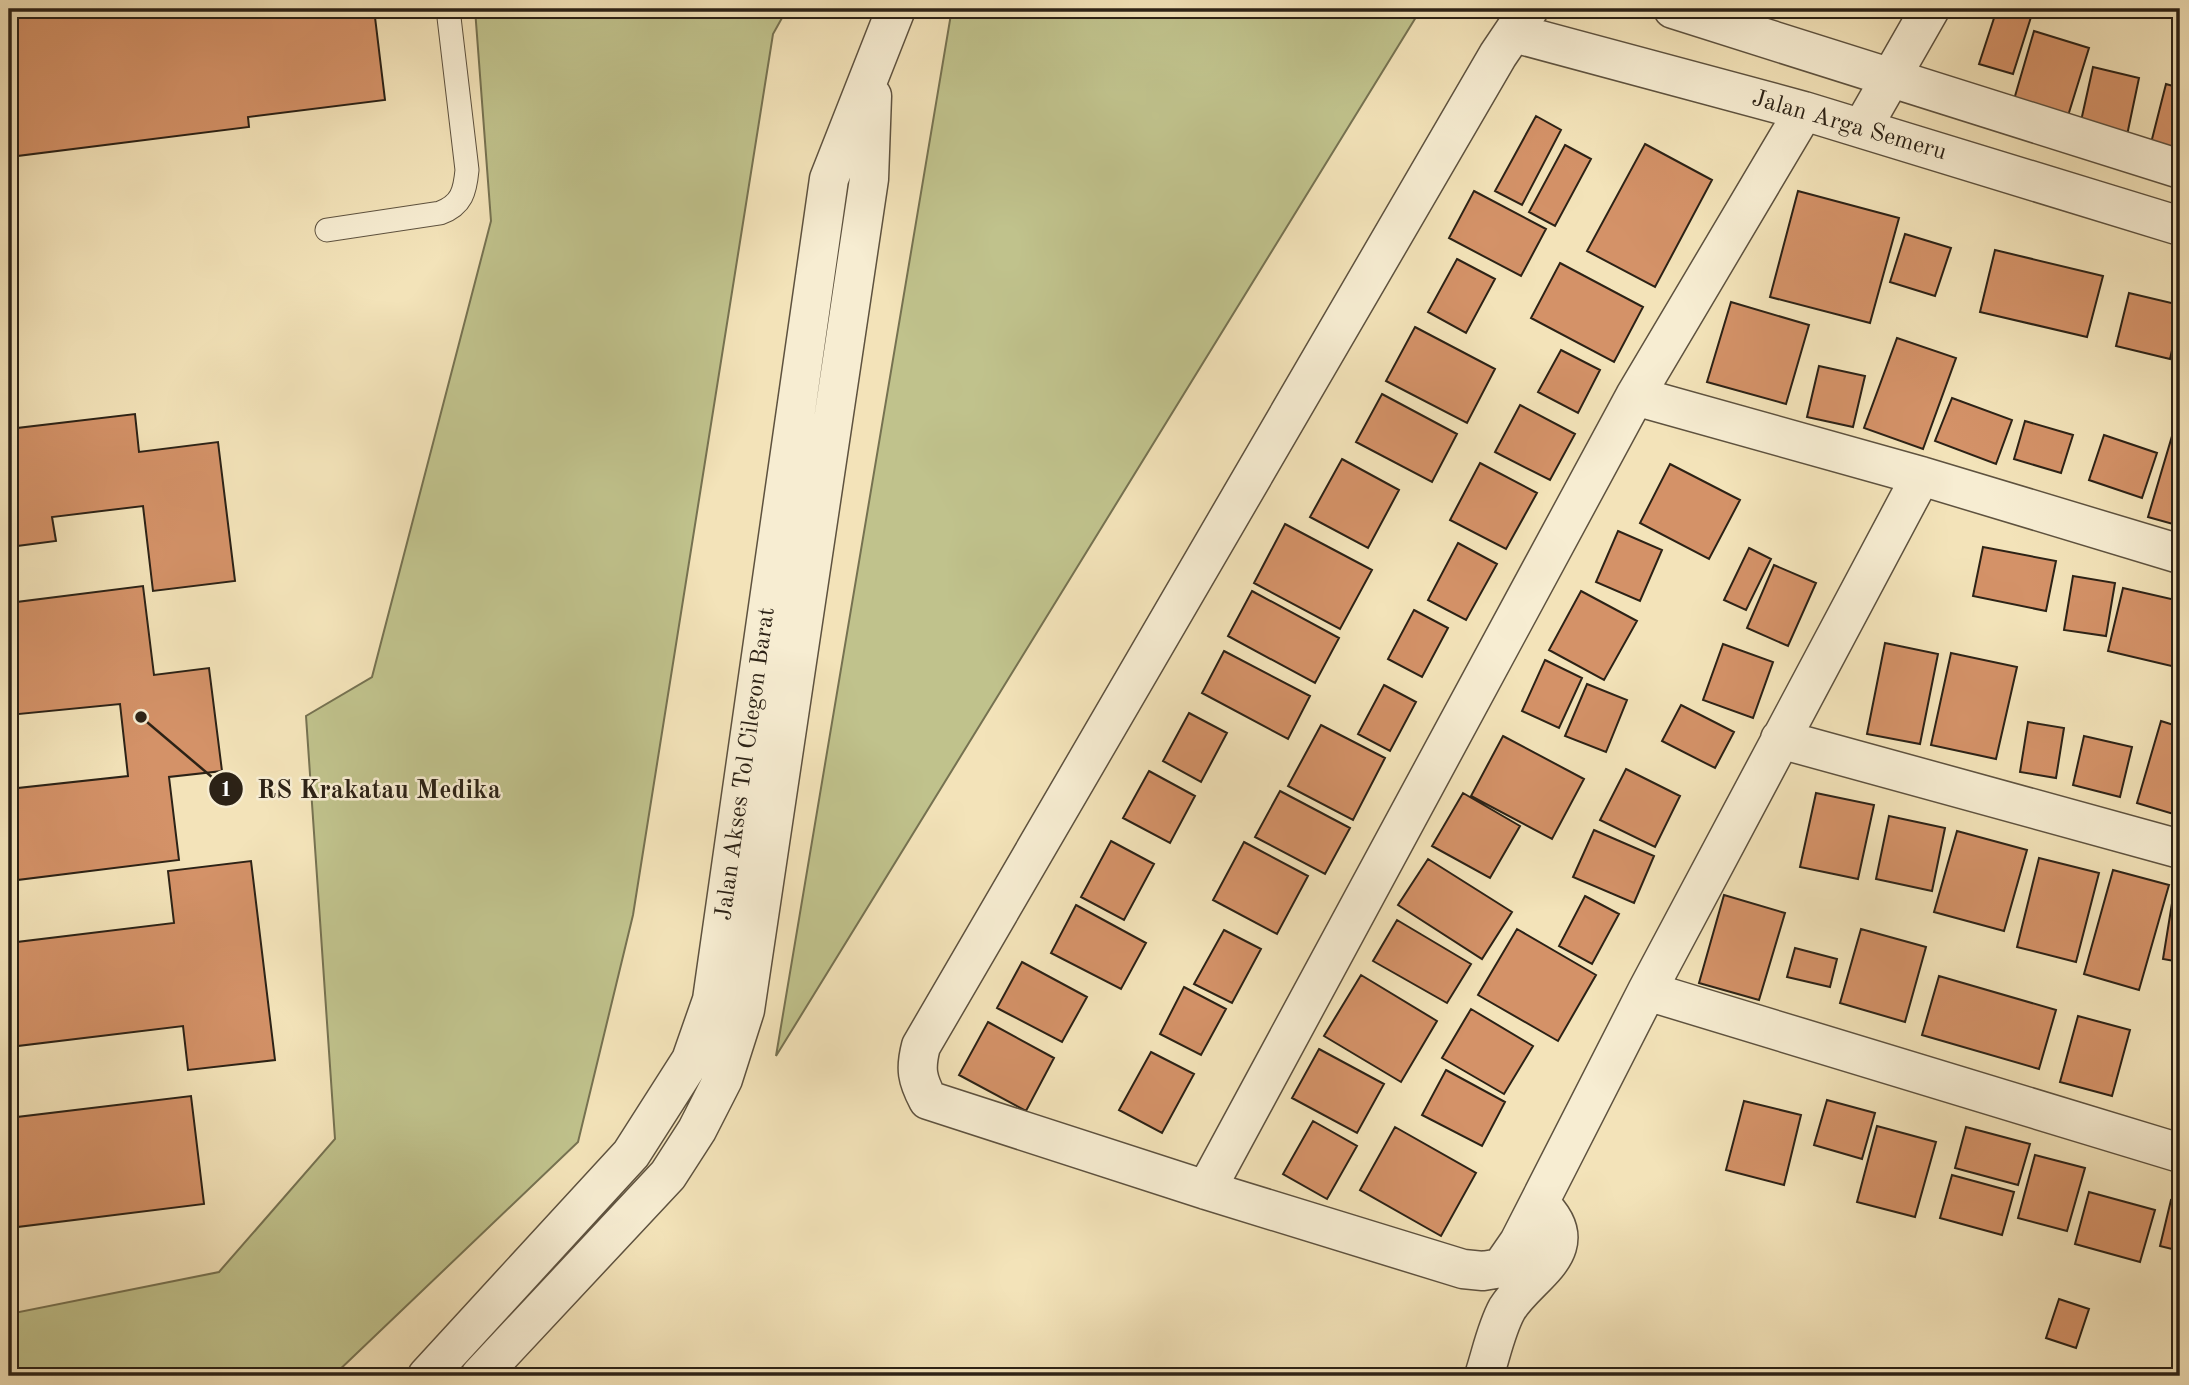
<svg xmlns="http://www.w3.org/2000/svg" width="2189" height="1385" viewBox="0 0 2189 1385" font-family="'Old Standard TT',serif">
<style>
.green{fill:#c0c28c;stroke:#767251;stroke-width:2}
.building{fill:#d49268;stroke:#2c2216;stroke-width:2}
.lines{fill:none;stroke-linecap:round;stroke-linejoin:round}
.service-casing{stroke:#5e523f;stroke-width:25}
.minor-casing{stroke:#5e523f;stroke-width:41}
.service{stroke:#f7edd2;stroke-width:23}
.minor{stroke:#f7edd2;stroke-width:38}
.labels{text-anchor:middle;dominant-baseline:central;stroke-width:5;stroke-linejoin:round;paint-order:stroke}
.street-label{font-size:24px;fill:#2c2216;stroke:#f7edd2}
.leader{fill:none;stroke:#2c2216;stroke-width:2.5}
.callout-dot{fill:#2c2216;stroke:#f7edd2;stroke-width:2.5}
.mark-label{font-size:21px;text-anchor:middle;font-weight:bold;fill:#fff}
.callout-label{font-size:26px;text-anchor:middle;font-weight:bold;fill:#2c2216;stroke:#f7edd2;stroke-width:5;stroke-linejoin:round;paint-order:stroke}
</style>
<rect width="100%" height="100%" fill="#f3e3b9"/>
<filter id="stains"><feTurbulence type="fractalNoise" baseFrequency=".00286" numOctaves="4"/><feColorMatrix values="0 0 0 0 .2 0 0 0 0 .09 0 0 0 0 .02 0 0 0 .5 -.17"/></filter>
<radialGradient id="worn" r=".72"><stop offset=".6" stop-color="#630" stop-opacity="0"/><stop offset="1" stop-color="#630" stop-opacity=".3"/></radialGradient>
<!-- green -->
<path class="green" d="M475 9H787L773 34 633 915 578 1142 333 1376H9V1314L219 1272 335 1139 306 716 372 677 491 221Z
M954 9H1421L776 1056 951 14Z"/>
<!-- building -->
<path class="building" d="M9 9H374L385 100 248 117 249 127 9 157Z
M1997 9H2015L2032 14 2013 74 1979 64Z
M2034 31 2089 48 2067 119 2013 103Z
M2093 67 2139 78 2126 140 2079 130Z
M2166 84 2180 88V154L2150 147Z
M1536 116 1561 130 1522 205 1495 191Z
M1645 144 1712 180 1655 287 1587 251Z
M1565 145 1591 159 1555 226 1529 212Z
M1474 191 1546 229 1521 276 1449 238Z
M1798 191 1899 218 1870 323 1770 297Z
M1905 234 1951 248 1935 296 1890 282Z
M1995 250 2103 276 2087 337 1980 312Z
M1457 259 1495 279 1466 333 1428 312Z
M1560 263 1643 307 1614 362 1531 318Z
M2129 293 2180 305V316L2170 359 2116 346Z
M1731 302 1809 325 1786 404 1707 382Z
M1415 327 1495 369 1467 423 1386 381Z
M1897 338 1956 358 1923 449 1864 428Z
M1561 350 1600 370 1578 413 1538 392Z
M1819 366 1865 376 1853 427 1807 417Z
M1382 394 1457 434 1432 482 1356 442Z
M1952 398 2012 420 1996 464 1935 441Z
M1520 405 1575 434 1550 480 1495 452Z
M135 414 139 452 218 442 235 581 153 591 143 506 52 517 56 541 9 547V429Z
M2025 421 2073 435 2061 473 2014 459Z
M2175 426 2180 427V526L2148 517Z
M2104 435 2157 453 2142 498 2089 480Z
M1342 459 1399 490 1368 548 1310 517Z
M1480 463 1537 493 1506 549 1450 520Z
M1670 464 1740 500 1709 559 1640 523Z
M1285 524 1372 570 1340 629 1254 583Z
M1618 531 1662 550 1640 601 1596 582Z
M1458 543 1497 564 1466 620 1428 600Z
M1983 547 2056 561 2046 611 1973 596Z
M1749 548 1771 559 1746 610 1724 600Z
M1774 565 1816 583 1788 646 1747 628Z
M2073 576 2115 583 2106 636 2064 630Z
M143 586 154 675 209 668 222 771 169 777 179 860 9 881V789L128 776 120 704 9 715V603Z
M2123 588 2180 601V668L2108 651Z
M1252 591 1339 638 1315 683 1228 636Z
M1581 591 1637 621 1604 680 1549 650Z
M1414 610 1448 628 1422 677 1388 659Z
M1885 643 1938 654 1920 744 1867 734Z
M1723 644 1773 662 1753 718 1703 700Z
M1224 651 1310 696 1288 739 1202 693Z
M1951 653 2017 667 1996 759 1931 745Z
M1545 660 1582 678 1559 728 1522 711Z
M1587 684 1627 700 1606 752 1565 736Z
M1384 685 1416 702 1390 751 1358 734Z
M1681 705 1734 732 1715 768 1662 741Z
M1189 713 1227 733 1201 782 1163 761Z
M2161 721 2180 727V816L2137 803Z
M2028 722 2064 728 2056 778 2020 772Z
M1321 725 1385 758 1353 820 1288 786Z
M1503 736 1584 779 1552 839 1471 796Z
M2084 736 2132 747 2120 797 2073 785Z
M1626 769 1680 796 1655 847 1600 820Z
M1149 771 1195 796 1170 843 1123 818Z
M1280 791 1350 828 1325 874 1255 837Z
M1463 793 1520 826 1490 878 1432 846Z
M1816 793 1874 805 1858 879 1800 867Z
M1889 816 1945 828 1932 891 1876 879Z
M1594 830 1654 856 1634 903 1573 877Z
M1957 831 2027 850 2004 931 1934 912Z
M1111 841 1154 864 1124 920 1081 897Z
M1244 842 1308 876 1277 934 1213 900Z
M2039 858 2099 873 2076 962 2017 947Z
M1428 859 1512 912 1482 959 1398 905Z
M251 861 275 1060 188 1070 183 1026 9 1047V943L174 923 168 871Z
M2113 870 2169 885 2139 990 2084 974Z
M1724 895 1785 913 1759 1000 1699 983Z
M1585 896 1619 914 1592 964 1559 946Z
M2173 897 2180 899V962L2163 959Z
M1076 905 1146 943 1121 989 1051 953Z
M1397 920 1471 964 1447 1003 1373 961Z
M1517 929 1596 975 1558 1041 1478 995Z
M1861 929 1926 947 1905 1022 1840 1003Z
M1224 930 1261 949 1232 1003 1194 984Z
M1795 948 1837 959 1830 987 1787 977Z
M1022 962 1087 997 1062 1042 997 1008Z
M1361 975 1437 1021 1401 1082 1324 1036Z
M1939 976 2056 1010 2039 1069 1922 1035Z
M1184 987 1226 1009 1201 1055 1160 1034Z
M1471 1009 1533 1046 1504 1094 1442 1058Z
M2078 1016 2130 1030 2112 1096 2060 1082Z
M988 1022 1054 1058 1026 1111 959 1075Z
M1319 1049 1384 1084 1357 1133 1292 1098Z
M1151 1052 1194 1074 1162 1133 1119 1110Z
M1446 1070 1505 1102 1482 1146 1422 1115Z
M191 1096 204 1204 9 1228V1118Z
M1827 1100 1875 1113 1862 1159 1814 1145Z
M1744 1101 1801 1115 1784 1185 1726 1170Z
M1313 1121 1357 1146 1327 1199 1283 1174Z
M1877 1126 1936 1142 1915 1217 1857 1202Z
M1395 1127 1476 1173 1441 1236 1360 1190Z
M1966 1127 2030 1144 2018 1185 1955 1168Z
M2035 1155 2085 1168 2067 1231 2018 1218Z
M1952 1175 2014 1192 2002 1235 1940 1218Z
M2089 1192 2155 1210 2140 1262 2075 1244Z
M2171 1200 2180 1202V1251L2160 1246Z
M2059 1299 2089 1309 2076 1348 2046 1338Z"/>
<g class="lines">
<defs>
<path id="service" d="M327 230 440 213C462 205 465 191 467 170L448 9"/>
<path id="minor" d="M1529 9 1498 55 921 1046C915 1069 917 1079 928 1100L1206 1190 1463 1269 1483 1271 1501 1268 1519 1242 1647 991 1921 476
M1673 9 2180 169
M1514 33 1804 111 2180 226
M1862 128 1930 9
M1635 396 1921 476 2180 554
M1780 739 2180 849
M1647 991 2180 1153
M1206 1190 1635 396 1804 111
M427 1376 631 1154 691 1060 712 1000 829 179 896 9
M480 1376 668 1175 697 1130 723 1079 745 1010 869 179 872 96
M1484 1376C1491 1355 1496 1329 1507 1309 1529 1273 1589 1250 1539 1203"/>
</defs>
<!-- service casing -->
<use href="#service" class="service-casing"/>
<!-- minor casing -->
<use href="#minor" class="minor-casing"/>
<!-- service -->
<use href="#service" class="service"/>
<!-- minor -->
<use href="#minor" class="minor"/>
</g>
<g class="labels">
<!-- street labels -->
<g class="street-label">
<text transform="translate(1849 126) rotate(16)">Jalan Arga Semeru</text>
<text transform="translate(746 764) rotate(-82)">Jalan Akses Tol Cilegon Barat</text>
</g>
</g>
<!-- callouts -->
<path class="leader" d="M141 717L226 789"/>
<g class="callout-dot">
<circle cx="141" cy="717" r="7"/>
<circle cx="226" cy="789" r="18"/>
</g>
<g class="mark-label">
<text x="226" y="796">1</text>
</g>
<g class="callout-label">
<text x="379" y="798">RS Krakatau Medika</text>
</g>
<!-- margin -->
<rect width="2189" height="1385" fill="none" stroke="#f3e3b9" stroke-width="35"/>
<rect x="10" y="10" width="2168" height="1364" fill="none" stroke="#2c2216" stroke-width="3.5"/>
<rect x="18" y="18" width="2154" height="1350" fill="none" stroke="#2c2216" stroke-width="2"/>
<rect width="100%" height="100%" filter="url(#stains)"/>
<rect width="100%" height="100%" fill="url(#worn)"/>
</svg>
